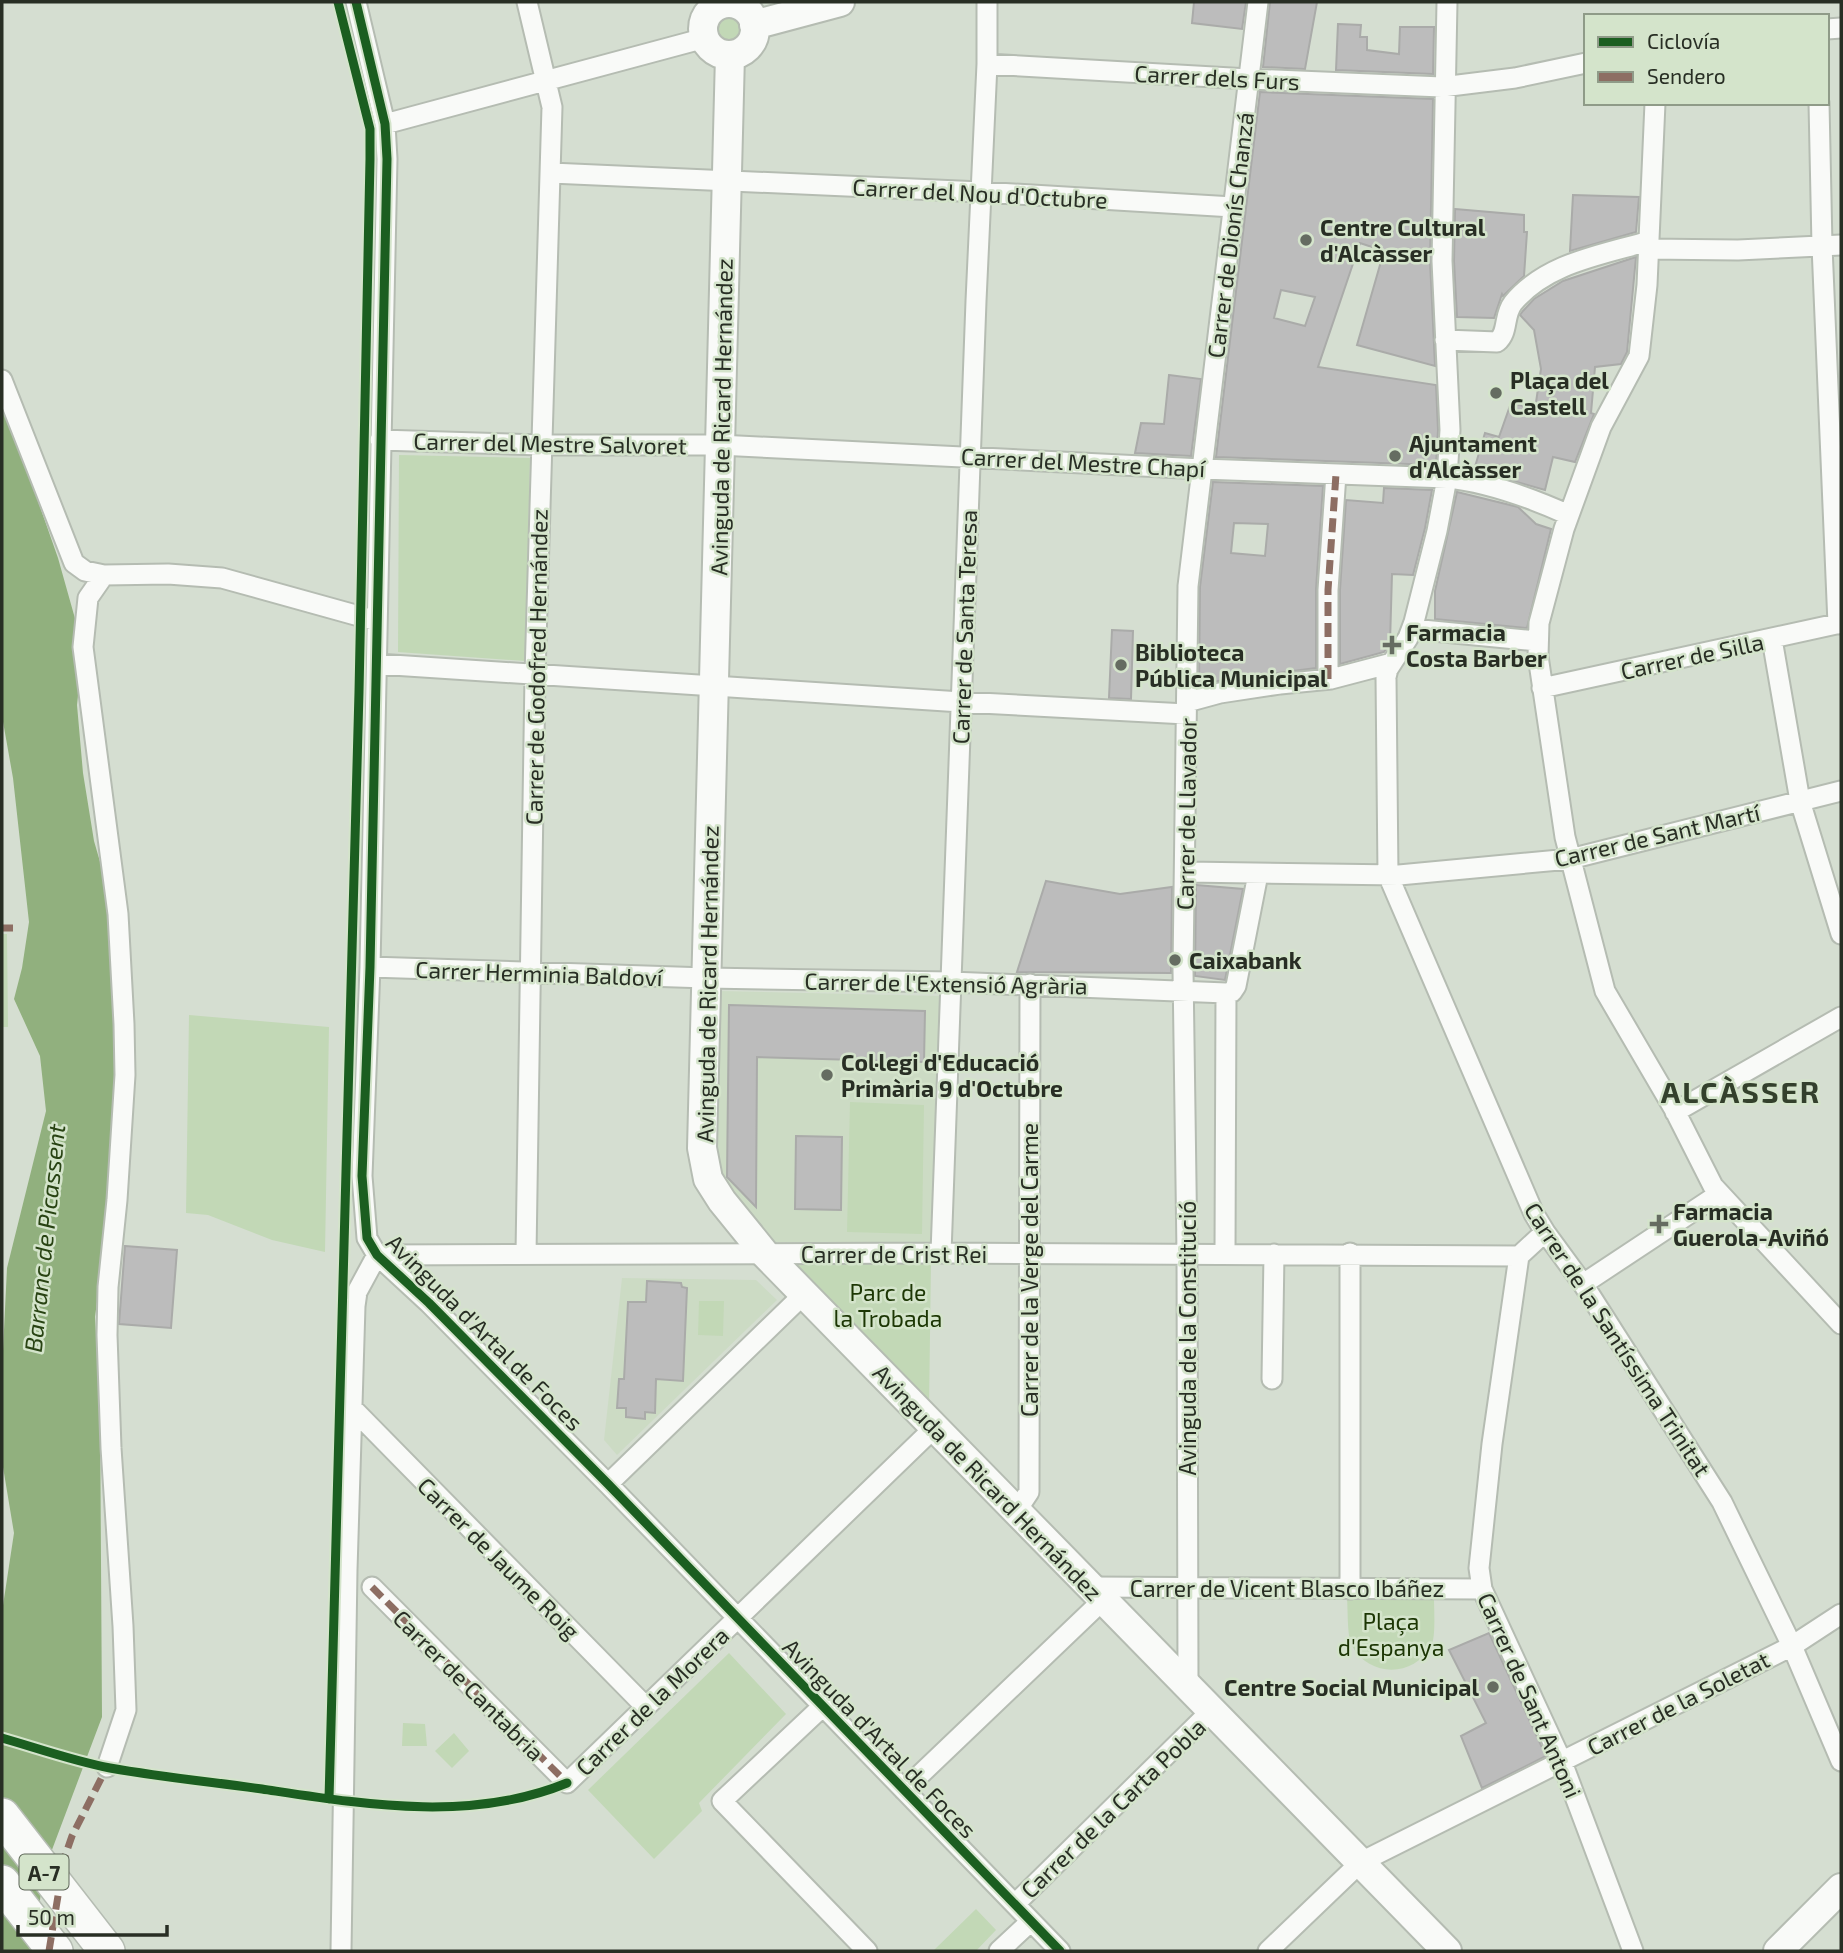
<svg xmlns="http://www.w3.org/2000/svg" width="1843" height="1953" viewBox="0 0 1843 1953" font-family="'Exo 2',sans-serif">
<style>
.built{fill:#ccdbc4}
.green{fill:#c2d8b6}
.water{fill:#91b07e}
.building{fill:#bcbcbc;stroke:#aaaba9;stroke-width:2;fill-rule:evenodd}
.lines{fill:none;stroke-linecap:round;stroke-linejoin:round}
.street-casing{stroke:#b5bcb2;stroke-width:23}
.secondary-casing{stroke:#b5bcb2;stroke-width:32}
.highway-casing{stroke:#b5bcb2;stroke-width:38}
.street{stroke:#f9faf8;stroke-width:19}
.secondary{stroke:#f9faf8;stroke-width:28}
.highway{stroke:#f9faf8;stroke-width:35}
.quiet{stroke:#8d6e63;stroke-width:7;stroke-dasharray:14 7;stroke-linecap:butt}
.cycleway-casing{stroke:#d4e4cb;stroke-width:13}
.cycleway{stroke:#1b5e20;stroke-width:9}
.poi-dot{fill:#656c61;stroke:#d4e4cb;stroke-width:2.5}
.labels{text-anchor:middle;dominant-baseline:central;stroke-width:5;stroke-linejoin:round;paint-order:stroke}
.shield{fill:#d4e4cb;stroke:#5c6556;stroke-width:2}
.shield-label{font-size:21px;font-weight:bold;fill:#282e24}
.street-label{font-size:23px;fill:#282e24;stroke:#d4e4cb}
.poi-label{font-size:23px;font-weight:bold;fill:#282e24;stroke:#d4e4cb;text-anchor:start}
.park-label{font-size:23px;fill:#1c3604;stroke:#d4e4cb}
.water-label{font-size:24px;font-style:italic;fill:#284313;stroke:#d4e4cb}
.district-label{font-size:30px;font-weight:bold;letter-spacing:2px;fill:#33402c;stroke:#d4e4cb}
</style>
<rect width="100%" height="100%" fill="#d5ded1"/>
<!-- built -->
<path class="built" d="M719 991 941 996 934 1244 775 1242 734 1202 719 1175 713 1155Z
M622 1278 756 1280 777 1300 617 1455 604 1440Z"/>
<!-- green -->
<path class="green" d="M710 28a18 18 0 1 1 36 0a18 18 0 1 1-36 0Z
M399 455 530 458 525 661 398 652Z
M2 934H7L8 1027H2Z
M189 1015 329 1027 325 1252 272 1240 208 1215 186 1213Z
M850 1102 924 1105 922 1234 847 1232Z
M793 1263H931L929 1408Z
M699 1301H724L723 1336 698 1335Z
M1347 1598H1434C1434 1609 1436 1638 1431 1646 1414 1677 1370 1678 1352 1646 1347 1637 1348 1610 1347 1598Z
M729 1653 786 1714 699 1803 702 1811 654 1859 588 1790Z
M403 1723 425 1724 427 1746H402Z
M454 1733 469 1751 452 1768 435 1751Z
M976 1909 996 1930 976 1951H933Z"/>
<!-- water -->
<path class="water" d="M2 409 25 464 58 558 83 647 77 705 83 773 94 841 109 893 114 969 116 1059 115 1137 109 1211 95 1317 100 1405 102 1717 44 1871 33 1951H2V1612L14 1533 2 1461V1371L7 1268 46 1111 40 1056 14 999 22 968 29 922 13 778 2 716Z"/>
<!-- building -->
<path class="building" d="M1194 2H1246L1242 29 1192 23Z
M1270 2H1317L1305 69 1263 67Z
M1338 24 1361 25 1360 37H1367V50L1399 54 1400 27H1434L1433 74 1336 70Z
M1260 92 1433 99 1430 261 1435 366 1357 345 1384 251 1360 243 1318 367 1436 385 1438 430 1436 465 1216 457ZM1281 290 1315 297 1305 326 1274 318Z
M1573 195 1639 197 1636 232 1570 251Z
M1455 209 1524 215V232H1527L1524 276 1503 296 1502 294 1494 318 1457 317 1454 261Z
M1636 257 1627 352 1621 364 1595 367 1591 413 1594 414 1575 462 1553 457 1545 490 1474 470 1485 433 1499 437 1511 403 1535 409 1541 369 1534 330 1520 315 1523 311 1534 299 1563 281Z
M1169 375 1201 379 1191 456 1135 453 1141 423 1164 424Z
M1213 482 1323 486 1316 589V668L1218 681 1199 686 1200 587ZM1234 523 1268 524 1265 556 1231 553Z
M1384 488 1432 490 1425 528 1413 575 1392 574 1390 643 1384 652 1340 664V590L1346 500 1383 503Z
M1457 492 1518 507 1536 524 1551 529 1527 628 1435 619V591Z
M1112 630 1133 631 1131 699 1109 698Z
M1046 881 1120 894 1172 887 1171 973 1017 972Z
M1196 885 1243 889 1225 980 1195 976Z
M729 1005 925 1011 924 1062 757 1057 756 1207 727 1177Z
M796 1136 842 1137 841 1210 795 1209Z
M125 1246 177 1250 171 1328 119 1324Z
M647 1281 681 1283 682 1287 687 1288 683 1381 656 1379 655 1413 645 1412V1419L626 1417V1408H617L619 1379H624L628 1302H646Z
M1489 1633 1546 1756 1482 1788 1461 1736 1486 1723 1449 1650Z"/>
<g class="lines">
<defs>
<path id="street" d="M356 2 385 124 387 159 370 967 362 1176 367 1238 377 1255 429 1303 608 1484 1060 1951
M722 2V4
M1447 2 1442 261 1450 430 1447 478 1437 531 1414 622 1408 638 1388 669 1386 677 1388 875 1534 1214 1545 1232 1583 1284 1722 1502 1792 1646 1841 1761
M1827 29 1841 28
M987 64 1249 79 1442 87 1515 78 1586 63
M1655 103 1647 285 1639 356 1601 427 1564 529 1539 623 1538 656 1565 837 1605 991 1674 1109 1713 1186 1841 1324
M1819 103 1822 246 1838 624
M385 124 705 38
M551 173 981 192 1233 207
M1648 249 1738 250 1841 245
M1445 340 1497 342C1509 332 1503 316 1513 303 1546 263 1601 255 1649 241
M2 380 74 563 85 571 104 575 168 574 222 578 377 621
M380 440 542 445H719L1202 469 1447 478C1489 482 1531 498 1569 515
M104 575 88 598 83 647 118 914 124 1024 125 1075 117 1200 108 1287 107 1335 111 1448 123 1626 126 1710 107 1767
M1412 629 1537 641
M1772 639 1800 801 1841 934
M377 664 961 702 1186 714
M1328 679V590L1336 474
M1542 688 1841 623
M1187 702 1220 693 1280 684 1331 679 1392 663
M1186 872 1399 875 1570 859 1841 791
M370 967 707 978 951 982 1226 993 1232 992 1236 986 1258 874
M1675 1112 1841 1017
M1545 1232 1519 1256 1492 1444 1479 1568 1482 1589 1562 1762 1633 1951
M941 1253 976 301 987 64V2
M1225 1253 1226 993
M1350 1253V1589
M526 1254 535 675 552 107 527 2
M377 1255 941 1253 1519 1256
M1583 1284 1719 1194
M1272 1379 1274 1254
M353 1409 646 1707
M608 1484 804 1294
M1017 1510 1029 1492 1030 984
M372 1587 567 1783 934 1428
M1091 1587 1482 1589
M1188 1686 1187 1253 1183 970 1188 586 1258 2
M823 1706 722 1801 867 1951
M904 1790 1103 1600
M1015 1904 1211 1711
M341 1951 347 1570 355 1306 357 1292 377 1255
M999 1951 1031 1921
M1268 1951 1361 1862 1792 1646 1841 1614"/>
<path id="secondary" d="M703 29a26 26 0 1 1 52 0a26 26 0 1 1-52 0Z
M754 25 840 2
M730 55 702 1148 708 1179 722 1201 765 1254 1447 1951
M1778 1951 1841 1888"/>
<path id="highway" d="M2 1816 107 1951
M2 1883 55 1951"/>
</defs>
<!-- street casing -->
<use href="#street" class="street-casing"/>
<!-- secondary casing -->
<use href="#secondary" class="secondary-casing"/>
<!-- highway casing -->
<use href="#highway" class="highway-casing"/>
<!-- street -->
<use href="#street" class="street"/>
<!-- secondary -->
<use href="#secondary" class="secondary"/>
<!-- highway -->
<use href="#highway" class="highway"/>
<!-- quiet -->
<path class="quiet" d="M1328 679V590L1336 474
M2 928H13
M372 1587 567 1783
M49 1951 64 1859 72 1836 107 1767"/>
<defs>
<path id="cycleway" d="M356 2 385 124 387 159 370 967 362 1176 367 1238 377 1255 429 1303 608 1484 1060 1951
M2 1738C37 1748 73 1761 110 1768 160 1777 211 1782 262 1789 362 1804 470 1823 567 1783
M329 1799 359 692 370 159V129L338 2"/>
</defs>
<!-- cycleway casing -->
<use href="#cycleway" class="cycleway-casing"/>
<!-- cycleway -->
<use href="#cycleway" class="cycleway"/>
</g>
<!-- markers -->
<g class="poi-dot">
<circle cx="1306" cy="240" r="7"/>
<circle cx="1496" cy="393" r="7"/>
<circle cx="1395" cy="456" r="7"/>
<path d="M1388.5 634.5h7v7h7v7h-7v7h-7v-7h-7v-7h7z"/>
<circle cx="1121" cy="665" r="7"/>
<circle cx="1175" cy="960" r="7"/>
<circle cx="827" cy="1075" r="7"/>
<path d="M1655.5 1213.5h7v7h7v7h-7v7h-7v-7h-7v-7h7z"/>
<circle cx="1493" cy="1687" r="7"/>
</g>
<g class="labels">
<!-- shield labels -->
<rect class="shield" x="19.5" y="1854.5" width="49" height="35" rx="5"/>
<g class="shield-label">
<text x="44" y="1872">A-7</text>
</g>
<!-- street labels -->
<g class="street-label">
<text transform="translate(1217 77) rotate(3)">Carrer dels Furs</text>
<text transform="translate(980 193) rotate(3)">Carrer del Nou d'Octubre</text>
<text transform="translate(1230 235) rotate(-83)">Carrer de Dionís Chanzá</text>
<text transform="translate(721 417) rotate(-89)">Avinguda de Ricard Hernández</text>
<text transform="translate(550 443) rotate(1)">Carrer del Mestre Salvoret</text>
<text transform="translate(1083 462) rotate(3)">Carrer del Mestre Chapí</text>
<text transform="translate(964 627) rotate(-88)">Carrer de Santa Teresa</text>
<text transform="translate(1692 656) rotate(-12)">Carrer de Silla</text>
<text transform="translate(536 667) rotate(-89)">Carrer de Godofred Hernández</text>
<text transform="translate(1186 814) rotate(-89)">Carrer de Llavador</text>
<text transform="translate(1657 835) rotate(-13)">Carrer de Sant Martí</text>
<text transform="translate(539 973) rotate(2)">Carrer Herminia Baldoví</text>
<text transform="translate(946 983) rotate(1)">Carrer de l'Extensió Agrària</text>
<text transform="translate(707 984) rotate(-89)">Avinguda de Ricard Hernández</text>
<text x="894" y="1254">Carrer de Crist Rei</text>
<text transform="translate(1029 1270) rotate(-90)">Carrer de la Verge del Carme</text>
<text transform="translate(485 1332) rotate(45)">Avinguda d'Artal de Foces</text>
<text transform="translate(1187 1338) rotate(-90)">Avinguda de la Constitució</text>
<text transform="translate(1618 1339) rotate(57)">Carrer de la Santíssima Trinitat</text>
<text transform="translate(988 1482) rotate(46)">Avinguda de Ricard Hernández</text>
<text transform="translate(499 1558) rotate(45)">Carrer de Jaume Roig</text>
<text x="1287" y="1588">Carrer de Vicent Blasco Ibáñez</text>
<text transform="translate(469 1685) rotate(45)">Carrer de Cantabria</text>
<text transform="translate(1530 1695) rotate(66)">Carrer de Sant Antoni</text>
<text transform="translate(652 1701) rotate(-44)">Carrer de la Morera</text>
<text transform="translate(1678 1703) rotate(-27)">Carrer de la Soletat</text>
<text transform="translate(880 1738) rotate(46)">Avinguda d'Artal de Foces</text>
<text transform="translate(1113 1808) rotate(-44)">Carrer de la Carta Pobla</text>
</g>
<!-- poi labels -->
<g class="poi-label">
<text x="1320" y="227">Centre Cultural<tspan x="1320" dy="26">d'Alcàsser</tspan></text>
<text x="1510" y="380">Plaça del<tspan x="1510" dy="26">Castell</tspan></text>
<text x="1409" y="443">Ajuntament<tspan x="1409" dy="26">d'Alcàsser</tspan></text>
<text x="1406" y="632">Farmacia<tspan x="1406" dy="26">Costa Barber</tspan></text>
<text x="1135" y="652">Biblioteca<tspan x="1135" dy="26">Pública Municipal</tspan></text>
<text x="1189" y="960">Caixabank</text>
<text x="841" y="1062">Col·legi d'Educació<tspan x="841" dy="26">Primària 9 d'Octubre</tspan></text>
<text x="1673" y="1211">Farmacia<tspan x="1673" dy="26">Guerola-Aviñó</tspan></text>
<text x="1479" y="1687" text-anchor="end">Centre Social Municipal</text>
</g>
<!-- park labels -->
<g class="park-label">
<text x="888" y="1292">Parc de<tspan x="888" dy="26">la Trobada</tspan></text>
<text x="1391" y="1621">Plaça<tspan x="1391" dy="26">d'Espanya</tspan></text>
</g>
<!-- water labels -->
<g class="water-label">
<text transform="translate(44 1238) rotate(-84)">Barranc de Picassent</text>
</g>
<!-- district labels -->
<g class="district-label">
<text x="1741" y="1091">ALCÀSSER</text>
</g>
</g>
<!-- border -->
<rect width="1843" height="1953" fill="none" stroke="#282e24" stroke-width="7"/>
<!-- legend -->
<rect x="1584" y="14" width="245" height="91" fill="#d4e4cb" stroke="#8f9b88" stroke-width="2"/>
<rect x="1598" y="37" width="35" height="10" fill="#1b5e20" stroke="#8f9b88" stroke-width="2"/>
<text x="1647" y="49" font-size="21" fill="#282e24">Ciclovía</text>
<rect x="1598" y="72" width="35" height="10" fill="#8d6e63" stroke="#8f9b88" stroke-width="2"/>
<text x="1647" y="84" font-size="21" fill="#282e24">Sendero</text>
<!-- scale -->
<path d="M18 1925v10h149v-10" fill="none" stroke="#282e24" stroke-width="3.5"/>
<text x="28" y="1925" font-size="21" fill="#282e24" stroke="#d4e4cb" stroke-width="5" paint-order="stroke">50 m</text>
</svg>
